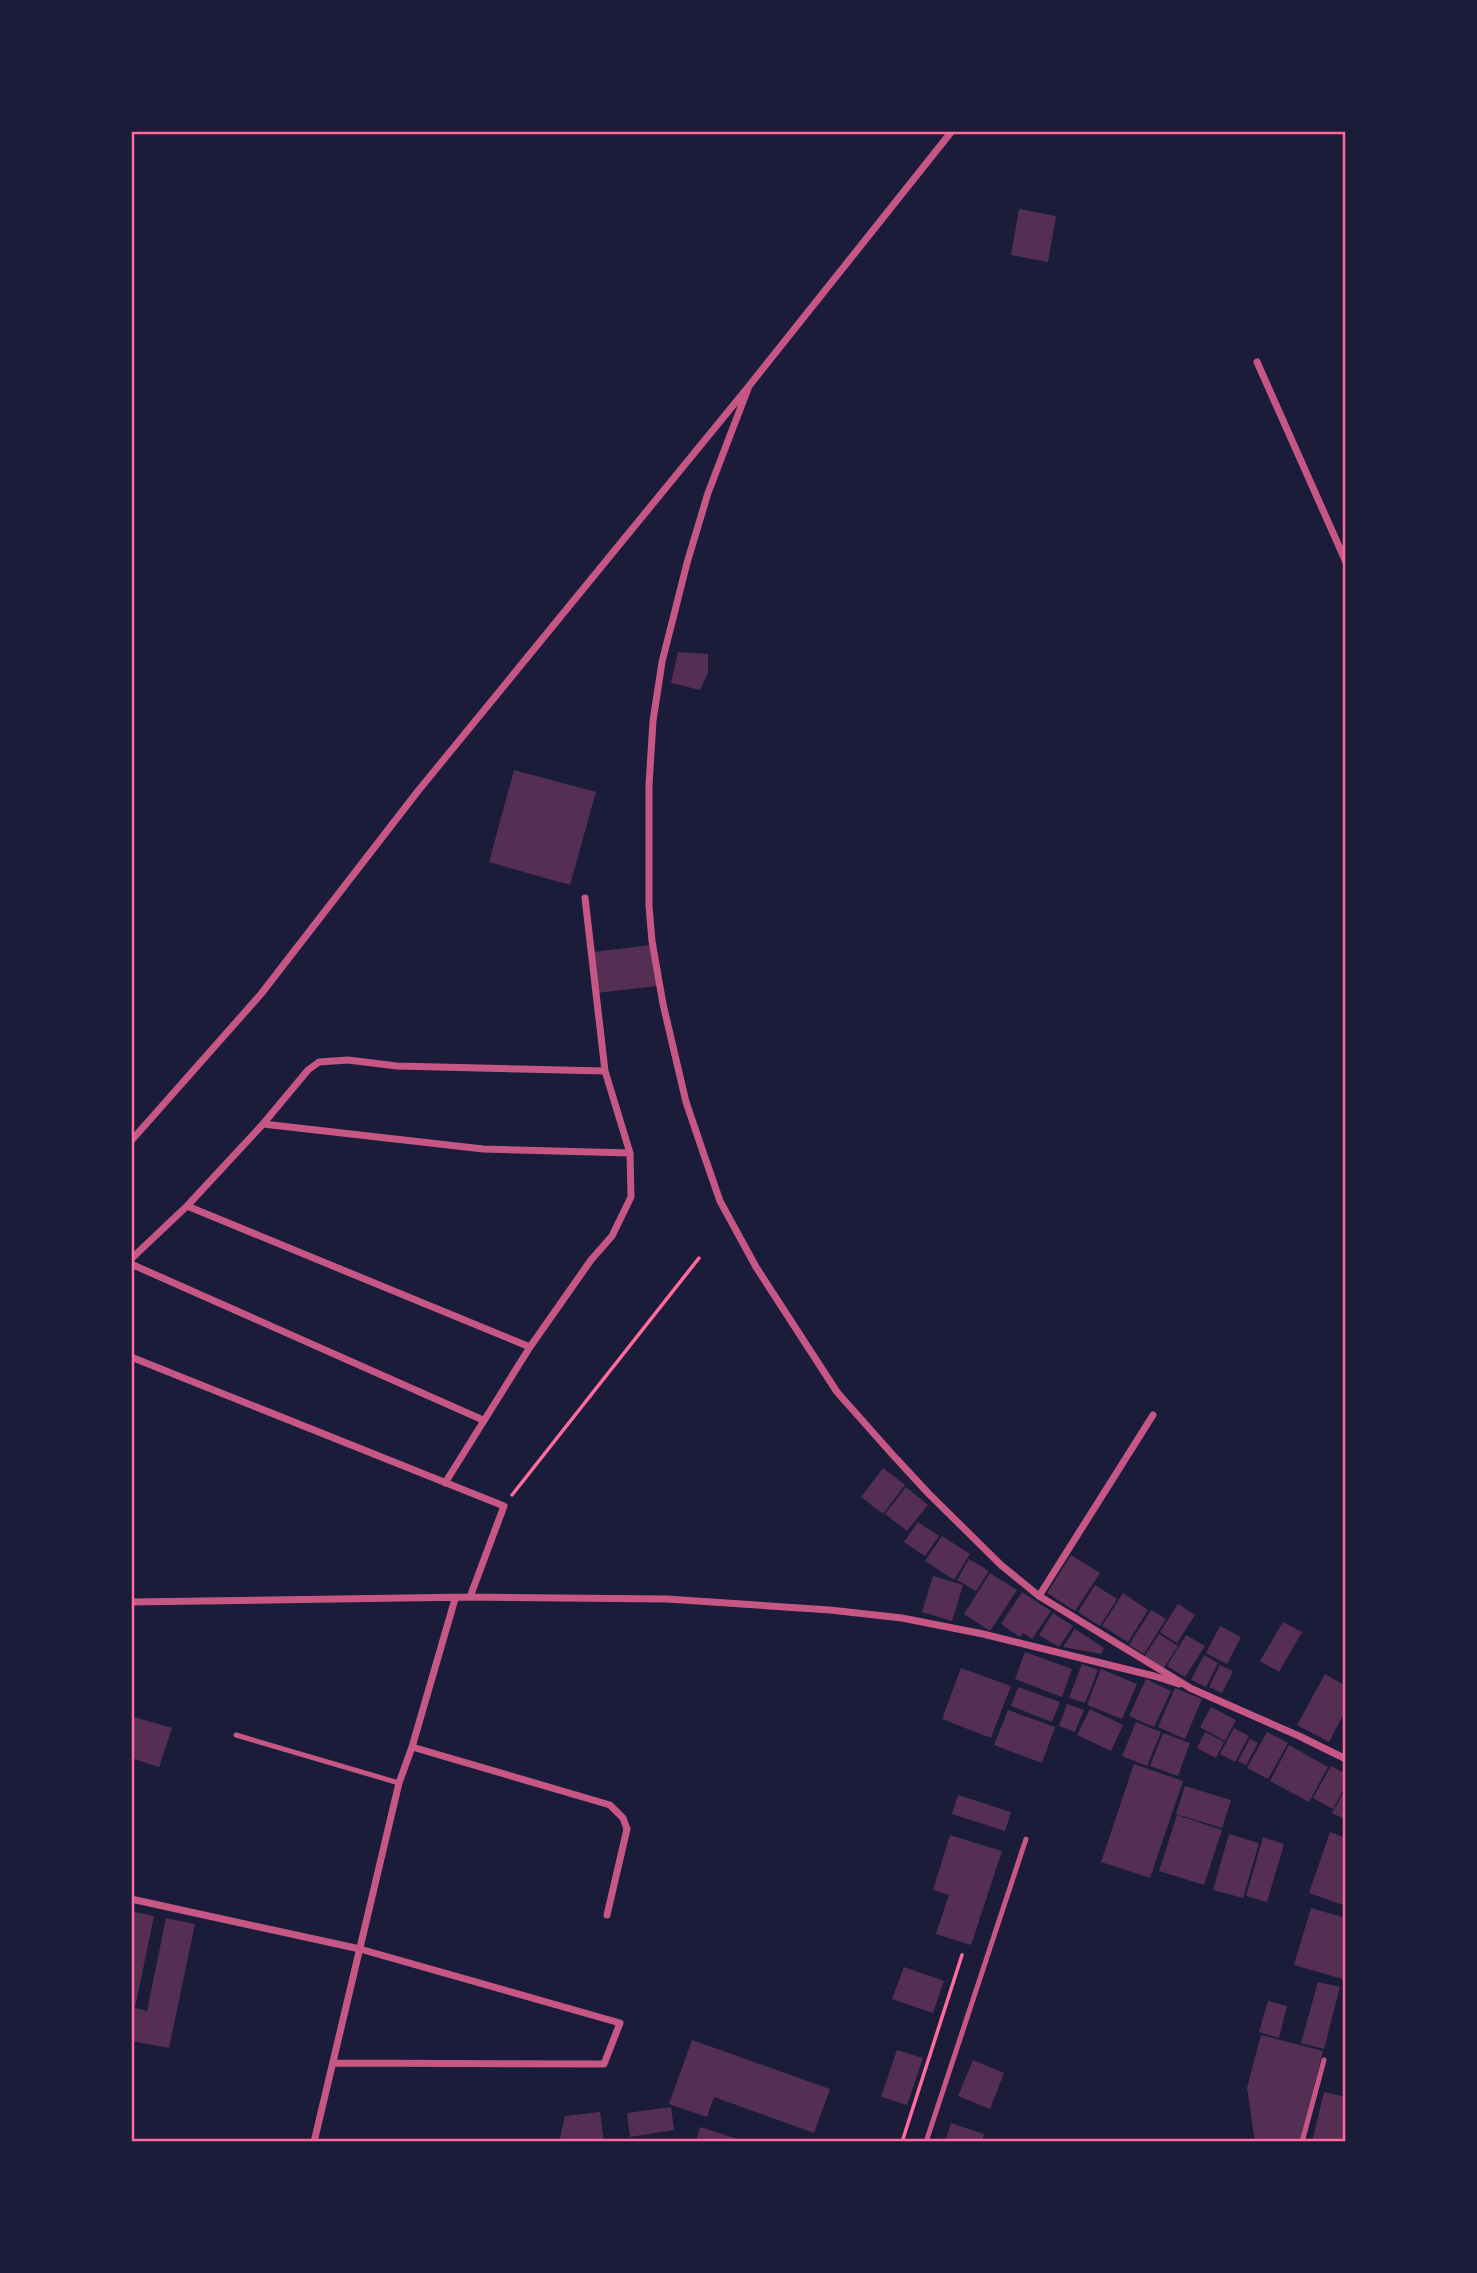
<svg xmlns="http://www.w3.org/2000/svg" width="1477" height="2273" viewBox="0 0 1477 2273" font-family="Poppins,sans-serif">
<style>
.building{fill:#542f53}
.lines{fill:none;stroke-linecap:round;stroke-linejoin:round}
.path{stroke:#ff6b9d;stroke-width:3.5}
.service{stroke:#c65784;stroke-width:5}
.minor{stroke:#c65784;stroke-width:7}
.neatline{fill:none;stroke:#ff6b9d;stroke-width:2.5}
</style>
<rect width="100%" height="100%" fill="#1b1b3a"/>
<!-- building -->
<path class="building" d="M1019 209 1056 216 1048 262 1011 255Z
M678 652 708 654V673L700 690 671 683Z
M514 770 596 792 570 885 489 862Z
M651 945 658 986 597 993 593 952Z
M883 1468 905 1485 883 1514 861 1497Z
M906 1487 928 1505 907 1531 885 1514Z
M918 1522 939 1536 925 1556 904 1542Z
M942 1536 970 1554 954 1580 925 1561Z
M1071 1555 1100 1573 1075 1611 1047 1593Z
M969 1559 989 1571 976 1591 957 1580Z
M990 1573 1017 1590 990 1631 964 1614Z
M933 1576 963 1585 952 1621 922 1612Z
M1095 1585 1117 1599 1100 1626 1078 1612Z
M1022 1592 1051 1611 1032 1639 1023 1633 1020 1637 1001 1624Z
M1123 1593 1148 1610 1128 1642 1102 1626Z
M1178 1604 1195 1615 1177 1643 1160 1632Z
M1151 1610 1166 1619 1144 1654 1129 1645Z
M1053 1613 1073 1626 1059 1647 1039 1635Z
M1283 1622 1302 1632 1279 1672 1260 1661Z
M1220 1626 1241 1637 1227 1664 1206 1653Z
M1075 1629 1104 1648 1101 1654 1063 1647Z
M1159 1634 1178 1646 1163 1669 1144 1657Z
M1186 1635 1205 1646 1185 1677 1167 1666Z
M1025 1652 1072 1669 1062 1697 1015 1679Z
M1204 1655 1218 1663 1206 1687 1191 1680Z
M1082 1664 1098 1670 1085 1703 1069 1698Z
M1220 1665 1233 1671 1222 1693 1209 1687Z
M961 1668 1011 1686 991 1738 942 1719Z
M1101 1669 1137 1684 1122 1719 1087 1705Z
M1325 1674 1346 1686V1710L1329 1742 1297 1725Z
M1146 1679 1171 1691 1154 1727 1129 1716Z
M1018 1687 1060 1702 1052 1722 1011 1706Z
M1175 1688 1202 1699 1185 1739 1158 1727Z
M1067 1704 1084 1710 1075 1732 1059 1726Z
M1211 1707 1236 1720 1225 1741 1200 1727Z
M1090 1709 1123 1725 1111 1751 1077 1735Z
M1008 1710 1055 1727 1042 1763 994 1745Z
M131 1716 172 1728 159 1767 131 1758Z
M1136 1722 1161 1732 1147 1766 1122 1756Z
M1234 1728 1249 1736 1235 1762 1220 1754Z
M1205 1732 1224 1742 1216 1758 1197 1748Z
M1267 1732 1288 1743 1268 1779 1247 1768Z
M1163 1733 1190 1743 1178 1776 1150 1766Z
M1250 1739 1258 1743 1246 1765 1238 1761Z
M1289 1745 1328 1767 1309 1802 1270 1781Z
M1134 1764 1183 1781 1150 1878 1101 1862Z
M1331 1766 1346 1774V1785L1333 1809 1313 1798Z
M1185 1786 1231 1800 1222 1828 1176 1814Z
M1346 1788V1820L1332 1813Z
M958 1795 1011 1812 1005 1831 952 1814Z
M1177 1815 1222 1830 1204 1885 1159 1871Z
M1330 1832 1346 1838V1906L1309 1893Z
M1229 1834 1259 1843 1243 1898 1213 1890Z
M950 1835 1002 1851 971 1945 936 1934 949 1895 933 1890Z
M1263 1837 1284 1844 1267 1902 1246 1896Z
M1311 1908 1346 1918V1980L1294 1965Z
M131 1911 154 1916 135 2008 147 2011 166 1918 195 1924 169 2048 131 2041Z
M904 1967 944 1981 933 2013 892 1999Z
M1318 1982 1340 1987 1324 2049 1301 2043Z
M1268 2001 1287 2006 1279 2038 1259 2032Z
M1261 2035 1323 2051 1300 2142H1255L1247 2088Z
M692 2040 830 2089 814 2133 714 2097 707 2117 669 2104Z
M897 2050 923 2058 907 2105 881 2097Z
M973 2060 1004 2073 990 2109 958 2096Z
M1324 2092 1346 2097V2142H1312Z
M671 2107 674 2130 630 2137 627 2113Z
M600 2112 604 2142H559L565 2116Z
M951 2123 984 2134 982 2142H945Z
M700 2127 744 2141V2142H696Z"/>
<g class="lines">
<!-- path -->
<path class="path" d="M512 1495 699 1258
M902 2142 962 1955"/>
<!-- service -->
<path class="service" d="M236 1735 399 1783
M926 2142 1026 1839
M1302 2142 1324 2060"/>
<!-- minor -->
<path class="minor" d="M1257 362 1346 562
M749 386 708 493 687 563 662 662 653 721 649 785V906L652 941 663 1004 686 1102 703 1152 720 1201 756 1267 837 1392 892 1454 929 1494 1001 1565 1039 1596 1192 1689
M263 1124 483 1149 630 1153
M131 1141 261 994 418 791 749 386 952 131
M187 1206 530 1347
M131 1259 187 1206 263 1124 308 1070 319 1062 348 1060 397 1066 605 1071
M131 1264 483 1420
M131 1357 504 1506 470 1597
M445 1483 530 1347 591 1260 612 1236 631 1197 630 1153 605 1071 585 898
M1039 1596 1153 1415
M131 1602 470 1597 667 1599 830 1610 902 1618 983 1634 1154 1676 1179 1684
M1190 1688 1299 1736 1346 1759
M412 1747 610 1805 623 1818 627 1829 607 1915
M131 1899 360 1949 620 2023 604 2064 333 2063
M314 2142 399 1783 412 1747 455 1599"/>
</g>
<!-- border -->
<rect width="1477" height="2273" fill="none" stroke="#1b1b3a" stroke-width="266"/>
<rect x="133" y="133" width="1211" height="2007" class="neatline"/>
</svg>
